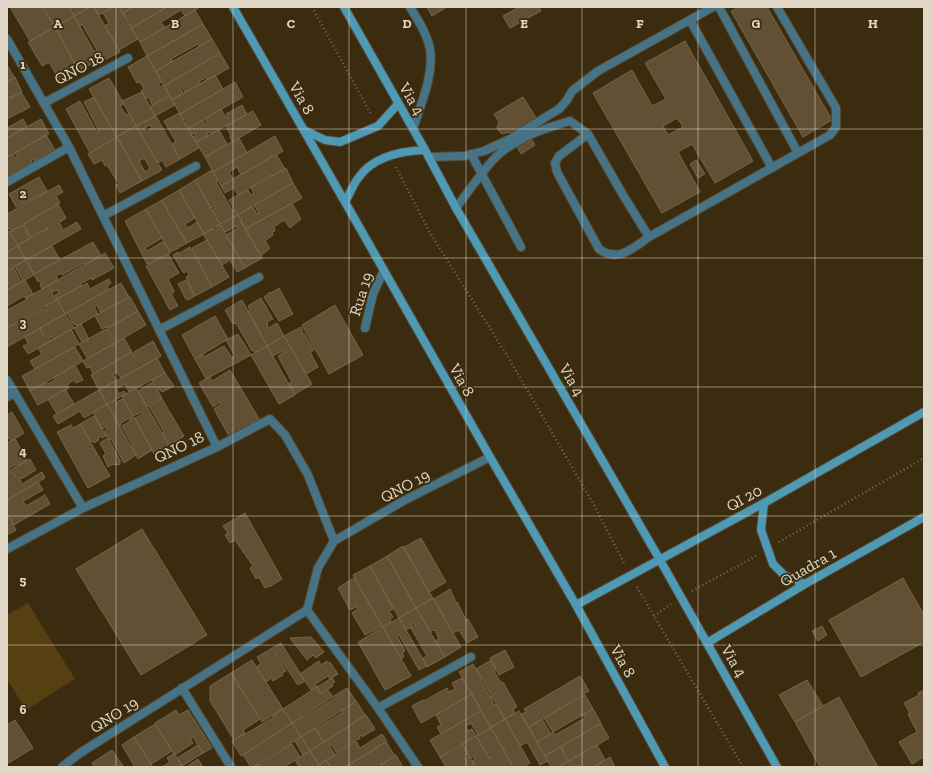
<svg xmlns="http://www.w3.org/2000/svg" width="931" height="774" viewBox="0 0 931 774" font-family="'Zilla Slab',serif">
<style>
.green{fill:#563f10}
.building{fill:#615033;stroke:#776749;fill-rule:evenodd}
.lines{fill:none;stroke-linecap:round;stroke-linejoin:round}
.lane-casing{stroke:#56472c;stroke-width:10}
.street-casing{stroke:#56472c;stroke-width:10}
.secondary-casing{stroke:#56472c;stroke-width:10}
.path{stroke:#796b53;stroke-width:2.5;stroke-dasharray:1 3;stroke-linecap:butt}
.lane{stroke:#467385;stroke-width:8}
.street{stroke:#467385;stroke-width:8}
.secondary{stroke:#4e99b6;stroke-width:8}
.grid{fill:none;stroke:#e1d7c7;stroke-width:1;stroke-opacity:0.55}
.labels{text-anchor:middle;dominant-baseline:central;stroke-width:3.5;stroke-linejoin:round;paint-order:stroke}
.street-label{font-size:16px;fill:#e1d7c7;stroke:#3b2c0f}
.grid-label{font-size:13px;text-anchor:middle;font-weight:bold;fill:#e1d7c7;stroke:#3b2c0f;stroke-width:3.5;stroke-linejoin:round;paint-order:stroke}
</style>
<rect width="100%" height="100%" fill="#3b2c0f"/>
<!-- green -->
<path class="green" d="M28 603 75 679 26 710 7 679V615Z"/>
<!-- building -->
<path class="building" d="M10 7H41L55 27 30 41Z
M43 7H69L74 16 55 27Z
M69 7H90L74 16Z
M90 7H94L120 52 100 62 94 52 97 50 82 24 80 26 74 16Z
M94 7H113L99 15Z
M114 7H119L138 39 119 50 105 26 109 23 103 13Z
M119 7H133L123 13Z
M133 7H167L131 28 130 25 131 24 123 13Z
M167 7H200L185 16 181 10 161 22 165 28 140 42 131 28Z
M427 7H447L432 16Z
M519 7H539L541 11 510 28 503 16Z
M739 7H767L832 120 803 137 731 11Z
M195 10 203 24 173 42V40L170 41 171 43 147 56 140 42Z
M74 16 99 60 79 71 55 27Z
M203 24 212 39 199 46 198 44 171 59 173 61 156 71 147 56Z
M55 27 79 71 60 81 49 62 42 66 28 42Z
M212 39 220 53 164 86 156 71Z
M685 41 753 161 715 183 692 144 678 152 700 192 662 213 593 93 632 70 652 106 666 99 645 63ZM677 118 683 127 668 135 663 126Z
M220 53 229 68 208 80 206 78 199 81 201 84 185 92 181 85H179L183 93 172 100 164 86Z
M147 56 162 82 158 84 160 87 164 85 169 95 152 105 149 97 146 99 141 91 144 89 140 82 137 83 128 67Z
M7 65 14 77 7 82Z
M215 75 223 89 180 114 172 100Z
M15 77 22 92 10 98 9 97 7 98V82Z
M109 78 124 104 120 106 126 115 129 113 136 126 117 137 89 89Z
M235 82 243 97 188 128 185 123 187 121 186 119 184 121 180 114Z
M21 92 30 107 7 119V100Z
M142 92 155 116 136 126 122 101Z
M170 96 175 105 155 116 150 107Z
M94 97 117 137 90 153 66 109 80 101 97 132 99 131 84 102Z
M523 97 536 118 523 126 535 145 521 154 509 132 502 134 498 130 497 127 499 122 494 114Z
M242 105 247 114 211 134 210 132 207 134 208 136 196 142 193 137 196 135 195 133 192 135 188 128 203 120 205 125 207 124 205 119 221 109 226 118 228 117 226 114Z
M253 111 261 125 232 142 230 137 231 136 226 126Z
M179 113 199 148 180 159 172 144 176 142 164 121Z
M156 116 180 159 166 167 162 160 158 163 136 126ZM150 125 152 128 146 132 144 128Z
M23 119 27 126 7 138V128Z
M41 119 49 134 7 157V138Z
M136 126 162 170 142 181 117 137ZM144 158 150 168 145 172 139 161Z
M219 130 227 144 205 157 196 142Z
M46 135 55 150 34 161 33 159 31 161 32 162 7 177V157L13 154 16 159 18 158 15 153Z
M275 136 283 151 241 175 237 167 229 172 233 179 221 186 213 172Z
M117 137 142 181 120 193 116 185 119 184 107 165 105 166 102 160 94 164 88 154Z
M239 138 247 153 213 172 205 157Z
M276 154 285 169 272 176 271 175 238 195 234 188 225 193 221 186Z
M696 160 705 174 698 178 690 164Z
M286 168 293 183 238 215 229 200 248 190 251 195 254 193 251 188Z
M212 170 218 181 216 182 232 210 234 209 238 215 220 224 212 210 216 208 215 206 211 208 195 180Z
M39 177 47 191 16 207 9 194Z
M195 180 220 224 204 234 200 226 202 225V223L199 225 179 190Z
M293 183 302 198 245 229 240 220 242 219 241 216 239 217 238 215 252 206 257 214 259 213 254 205Z
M59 185 63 192 56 196 60 203 11 231 9 228 8 229 7 214Z
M179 190 195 218 185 224 188 228 197 222 204 234 187 243 162 200Z
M162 200 168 210 167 211 187 243 180 247 179 245 178 246 179 248 170 252 146 209Z
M292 203 301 219 290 228 284 220 274 227 275 231 272 232 273 235 265 241 270 248 261 256 245 229Z
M58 204 66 218 60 222 59 220 47 227 48 229 43 231V230L30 237 24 224Z
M146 209 162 238 145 248 147 251 164 241 170 253 147 264 125 221Z
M238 215 262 258 245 268 226 235 238 228 237 226 225 232 220 224Z
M59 222 63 230 77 222 81 229 26 260 18 245Z
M220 224 245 268 237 272 230 260 222 265 203 234 214 228 215 230 218 229 216 226Z
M23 225 30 238 18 245 10 232Z
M9 231 15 241 13 242 14 244 16 242 18 246 7 252V233Z
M207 240 229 277 212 287 192 248Z
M93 242 101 256 85 265 84 263 62 275 61 273 56 276 58 280 42 289 40 284 42 283 40 281 38 282 34 274Z
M18 246 26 260 7 271V252Z
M52 246 60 260 34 274 26 260Z
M190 247 212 287 195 296 186 277 189 275 187 271 184 273 183 272 173 255 178 252V254Z
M105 253 114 268 92 280 91 278 80 284 81 286 57 299 55 295 59 293 57 290 53 292 49 285Z
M168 254 179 273 168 279 174 291V292L171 294 178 306 170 310 146 266Z
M26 260 34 275 23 281 15 266Z
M14 268 21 282 7 290V273Z
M109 279 111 283 107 286 109 289 65 314 57 299 87 283 90 289Z
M25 280 33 294 26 298 24 296 7 306V290Z
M186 280 195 296 188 300 186 299 178 284Z
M121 283 129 297 100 312 97 305 94 307 98 314 77 326 76 324 74 325 67 313Z
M48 286 56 300 7 328V310L26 300V298Z
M279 288 293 314 279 321 264 297 270 292 271 293Z
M130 297 138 311 108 328 106 327 102 329 95 316Z
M261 298 273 319 267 322 268 328 277 323 284 336 267 346 248 311 250 310 248 306Z
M57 299 65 314 7 347V328L15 324V325L45 308 46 311 48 310 46 306Z
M242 300 267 346 255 353 253 350 252 351 236 323 233 324 225 310Z
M335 305 363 355 329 374 302 325Z
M138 311 146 325 115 343 107 328Z
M65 314 74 328 53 340 51 336 49 337 51 341 28 354 23 346 28 344 25 337 40 329 43 335 44 334 40 328Z
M215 316 228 339 195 359 182 335Z
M81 324 89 339 82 342 74 328Z
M301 327 303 331 301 332 302 334 304 333 314 350 310 352 318 367 306 374 284 336Z
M71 329 79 344 35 369 30 361 42 354 38 348Z
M106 329 114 344 87 358 79 344Z
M238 334 251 355 206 379 195 359 202 354 204 357 224 346 231 356 230 357 231 358 235 356 226 340Z
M284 336 312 384 295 394 289 383 292 382 278 356 285 351 284 350 273 356 267 346Z
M124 338 132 352 93 374 90 367 87 368 83 361Z
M153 341 161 356 121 378 117 372 113 374 116 381 99 390 95 383 99 381 98 380 95 382 91 375 132 352 134 356 135 355 134 352Z
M267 346 295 395 279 404 251 355Z
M75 347 83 361 30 391 22 376Z
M157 358 165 373 129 392 125 384 118 388 114 382Z
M75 365 83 380 76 383 74 380 67 385 69 388 38 405 30 391 46 382 47 384 55 380 53 378Z
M230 370 259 419 229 436 214 409 221 404 220 402 213 407 199 383 210 377 212 381Z
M165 373 174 386 162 392 160 389 158 391 162 398 149 404V405L147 407 138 391 153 382 152 380Z
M113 382 119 394 124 391 126 394 107 404 99 390Z
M136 388 169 445 154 454 135 418 143 414 142 412 133 416 122 396Z
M65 389 74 404 57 414 48 399Z
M99 390 107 404 84 418 80 411 58 424 53 416Z
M123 399 133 416 121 423V425L120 426 107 404 115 400 116 402Z
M162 399 184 436 169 445 162 433 164 432 149 406Z
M107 404 136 455 124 463 111 439 109 440 104 432 108 428 107 427 102 429 93 412Z
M12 412 24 433 11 441 10 438 7 439V415Z
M94 416 106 436 102 438 101 436 98 438 99 440 94 443 93 441 91 442 80 424Z
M134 417 152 450 138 459 132 447 133 446 122 426 130 421 129 420Z
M80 424 110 476 88 488 57 432 71 425 73 428Z
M108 438 120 460V464L118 465 117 464 114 465 113 464 108 467 103 456 106 454 100 443Z
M15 439 27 460 18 466 17 464 7 469V443Z
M30 459 36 470 21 479 20 477 19 478 22 484 42 472 45 478 7 500V471L10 469 15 477H16L12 469Z
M38 482 43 490 23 501 26 506 45 495 50 504 14 525 7 513V500Z
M7 513 16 530 7 535Z
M245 513 282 579 269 587 268 586 265 588 259 577 256 579 250 568 253 566 235 540 230 543 225 535 228 533 223 526Z
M142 529 207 635 141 675 76 569Z
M421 538 446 582 429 592 404 547Z
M403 546 421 579 433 598 416 608 387 556Z
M387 556 416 608 399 618 370 566Z
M370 566 393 609 389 611 393 617 390 619 391 622 383 627 353 575Z
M354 578 382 626 365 635 352 613 358 609 356 607 350 610 338 588Z
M903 578 924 615V642L861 677 829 620Z
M450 589 456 602H457L466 620 468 619 478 637 467 643 459 630 453 633 434 599Z
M433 598 461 647 445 657 435 641 439 639 435 630 430 631 416 608Z
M416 608 445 657 427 667 423 658 427 656 411 628 415 626 414 623 412 624V627L406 630 399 618Z
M399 618 427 666 419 670 399 635 397 636 405 651 402 653 404 657 401 659 383 627Z
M822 626 827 635 818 641 812 631Z
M383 627 411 676 385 690 358 642Z
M311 637 324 652 316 658 313 655 307 660 290 638Z
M281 643 305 681 298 685 276 653 275 654 286 671 282 673 283 675 273 681 272 678 266 682 256 667 261 664 257 657Z
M505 650 514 667 499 675 490 658Z
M252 660 283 709 262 722 231 673Z
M491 660 496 670 494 671 501 683 503 682 517 707 513 709 515 713 505 719 476 669Z
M319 661 321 665 327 661 328 663 330 662 338 674 330 679 328 676 315 684 317 687 311 690 300 674Z
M473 664 482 678 480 679 490 697 492 696 491 698 494 705 496 704 505 719 491 727 459 672Z
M231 673 260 719 243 730 245 733 234 740 210 701V686Z
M580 676 589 691 529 727 521 714 526 712 524 709Z
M332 678 335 682 332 684 333 686 321 693 317 687Z
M462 678 472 694 421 723 412 706 423 700 424 701 447 688 449 692 455 689 452 683Z
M807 680 823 706 795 722 779 695Z
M317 687 320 694 328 690 333 697 292 723 283 709Z
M347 688 356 701 301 737 292 723 302 717 303 718 335 698 334 696Z
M924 690V757L912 764 899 742 917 732 908 714 910 713 904 703 919 695 918 693Z
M472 694 481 711 441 734 437 727 441 725 436 715Z
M585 695 593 709 553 732 544 718Z
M839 697 878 767H820L795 722Z
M356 701 365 715 324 742 316 729 343 712 342 710Z
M283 709 292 723 241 756 232 741 242 735V736L274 717 273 715Z
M593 709 601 723 545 756 537 742 553 732 555 735 585 718 583 715Z
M176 710 179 715 188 710 212 748 203 753 193 737 190 738 193 743 175 755 155 723Z
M481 711 491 728 478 735 471 723 466 726 468 731 472 729 476 736 440 757 430 740Z
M519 711 548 761 540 765 527 742 520 746 505 719Z
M366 715 375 729 362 737 361 735 359 736 360 738 358 740 357 739 336 752 331 744 329 745 335 755 319 765 310 751Z
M505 719 530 763 523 767H513L491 728Z
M542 719 551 734 537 742 529 727Z
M15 720 33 748 7 764V725Z
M292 723 301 737 254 767H251L243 755Z
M155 724 172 751 151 764 134 737Z
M600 724H601L609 738 594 747 593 746 586 750V751L569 761 561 747Z
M315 728 323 742 310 751 301 737Z
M491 728 504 750 513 767H496L490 757 489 758 476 736Z
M382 734 387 741 346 767H330L326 760 356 741 360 748Z
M476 736 489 758 494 767H475L472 761 475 759 474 756 470 759 462 744Z
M134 737 151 764 153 767H135L122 745Z
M301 737 310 751 303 755 295 741Z
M386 742 395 756 381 765V763L374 767 347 766Z
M292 744 300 757 284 767H254L259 764 260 765Z
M198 745 203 753 182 766 177 758Z
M463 745 468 754 464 757 465 759 469 756 475 767H446L440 757 448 753V754Z
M597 745 605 760 593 767 578 766 558 767Z
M560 747 568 761 558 767H551L545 756Z
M112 750 123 766 94 767 92 763Z
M310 751 319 765 315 767H299L295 760Z
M174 753 182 766 162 767 170 762 167 758Z
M396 755 403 767H377L381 765Z
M610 757 615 767H593L607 759Z
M198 759 203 767H186Z
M326 760 330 767H315L319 765Z"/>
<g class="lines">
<defs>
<path id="lane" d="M410 7C418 20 427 34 430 49 434 76 421 103 413 129
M719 7 798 153
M690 20 772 168
M588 134 559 156 555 163 557 172 599 249C618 263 633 248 649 237
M471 154 521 247
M429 157 465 156 484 151 510 139 559 109 567 100 572 91 598 71 713 7
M456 208C468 192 479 176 492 161 512 139 542 129 570 121L588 134 623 195 649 237 830 135 836 127V108L777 7
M365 328 373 294 384 270"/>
<path id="street" d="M7 39 69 147 217 447
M44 103 128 58
M7 182 69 147
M103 216 196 166
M159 330 259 277
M7 380 83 508
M7 397 14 393
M7 549 83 508 217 447 270 419 285 435 308 475 334 541
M307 610 378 708 418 767
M182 688 231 767
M378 708 471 657
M62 767 80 753 307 610 318 568 334 541 405 500 490 457"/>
<path id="secondary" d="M233 7 345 202 490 457 576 605 665 767
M344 7 425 150 456 208 660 560 777 767
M304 130 325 140 340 142 378 126 398 104
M345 202C350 194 353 184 359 177 373 157 402 151 425 150
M764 503 761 530 773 564 784 575 805 584
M576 605 764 503 924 412
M707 643 805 584 924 517"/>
</defs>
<!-- lane casing -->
<use href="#lane" class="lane-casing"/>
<!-- street casing -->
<use href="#street" class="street-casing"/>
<!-- secondary casing -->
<use href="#secondary" class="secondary-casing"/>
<!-- path -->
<path class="path" d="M312 7 371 114
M396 167 429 231 508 357 594 505 625 565
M779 542 924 458
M637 587 743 767
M692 591 756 556
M654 616 671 604"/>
<!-- lane -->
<use href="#lane" class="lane"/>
<!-- street -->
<use href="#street" class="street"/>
<!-- secondary -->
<use href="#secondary" class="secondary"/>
</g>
<!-- grid -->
<path class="grid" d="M116 7V767M233 7V767M349 7V767M466 7V767M582 7V767M698 7V767M815 7V767M7 129H924M7 258H924M7 387H924M7 516H924M7 645H924"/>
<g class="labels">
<!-- street labels -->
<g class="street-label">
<text transform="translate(79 68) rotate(-28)">QNO 18</text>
<text transform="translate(302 98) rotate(60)">Via 8</text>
<text transform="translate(412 99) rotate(60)">Via 4</text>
<text transform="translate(361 294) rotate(-72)">Rua 19</text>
<text transform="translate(462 380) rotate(61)">Via 8</text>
<text transform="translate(572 380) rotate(60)">Via 4</text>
<text transform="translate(179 447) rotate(-26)">QNO 18</text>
<text transform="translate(405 486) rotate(-28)">QNO 19</text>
<text transform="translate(744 498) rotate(-29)">QI 20</text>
<text transform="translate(808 567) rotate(-30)">Quadra 1</text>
<text transform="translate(623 661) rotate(61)">Via 8</text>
<text transform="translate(734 661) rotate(60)">Via 4</text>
<text transform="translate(114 715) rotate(-32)">QNO 19</text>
</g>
</g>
<g class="grid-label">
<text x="58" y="28">A</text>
<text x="175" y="28">B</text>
<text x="291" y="28">C</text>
<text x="407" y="28">D</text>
<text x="524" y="28">E</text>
<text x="640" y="28">F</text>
<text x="756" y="28">G</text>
<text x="873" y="28">H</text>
<text x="23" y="69">1</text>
<text x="23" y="198">2</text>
<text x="23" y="327">3</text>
<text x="23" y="456">4</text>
<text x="23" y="585">5</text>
<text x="23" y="714">6</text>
</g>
<!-- border -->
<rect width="931" height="774" fill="none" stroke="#e1d7c7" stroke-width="16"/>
</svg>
